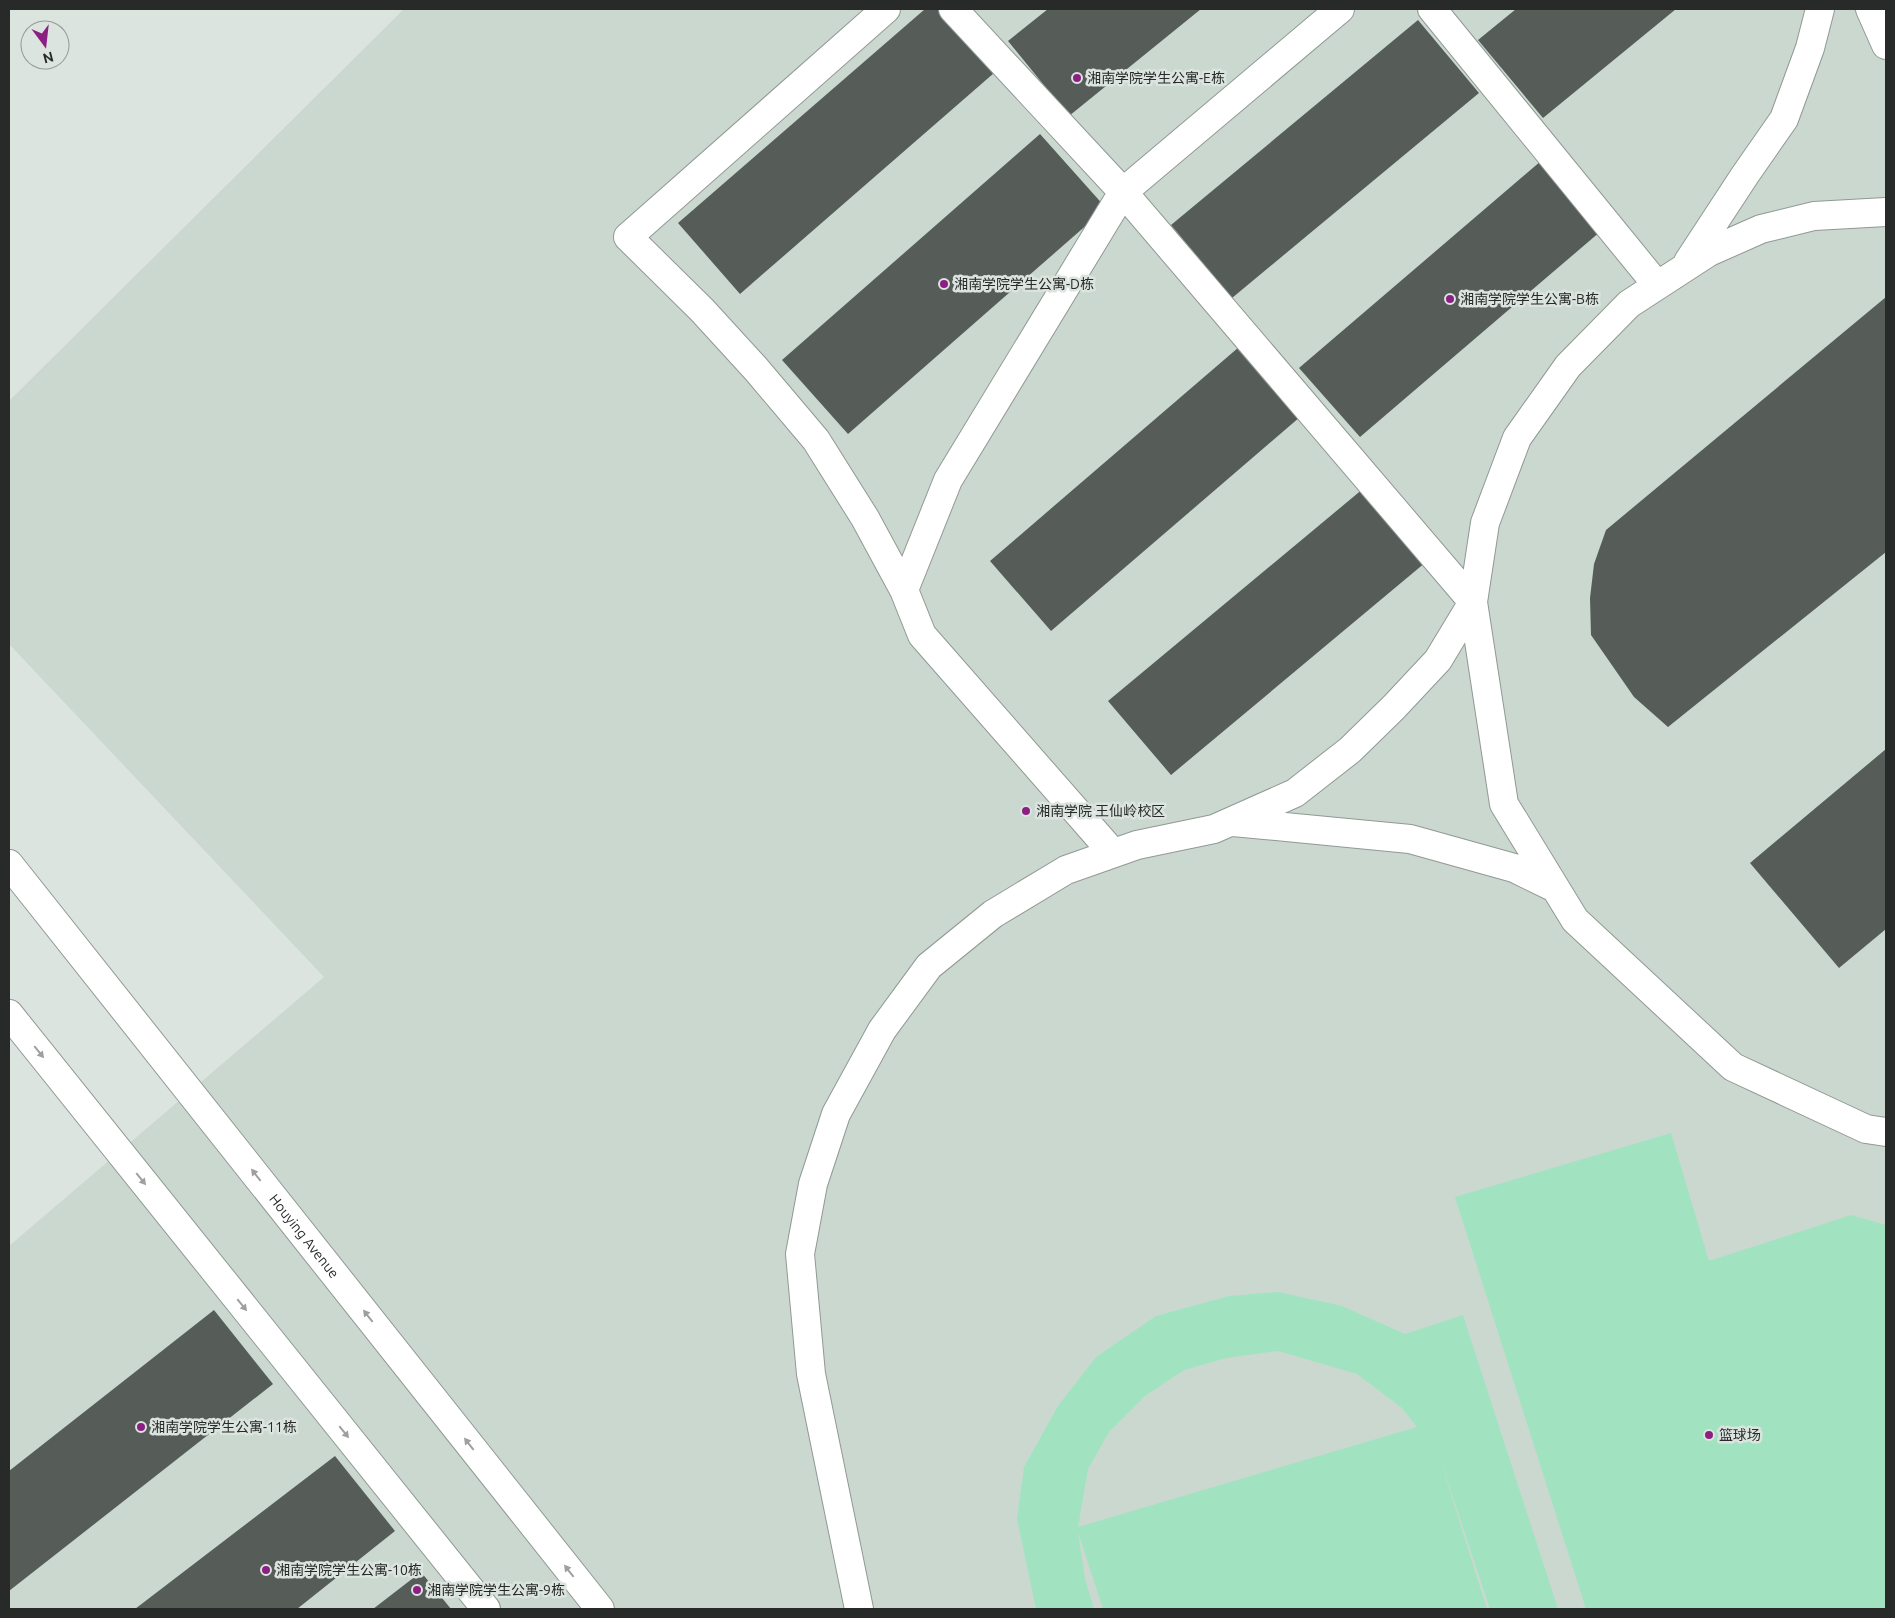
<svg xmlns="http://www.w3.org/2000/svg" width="1895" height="1618" viewBox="0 0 1895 1618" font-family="Ubuntu,'Noto Sans SC',sans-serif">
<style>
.built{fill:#cad8d0}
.grass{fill:#a1e3c1;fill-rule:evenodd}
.building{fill:#565d59}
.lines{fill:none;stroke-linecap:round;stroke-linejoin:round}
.minor-casing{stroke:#919994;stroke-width:30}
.primary-casing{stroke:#919994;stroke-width:30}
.minor{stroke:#fff;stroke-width:28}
.primary{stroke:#fff;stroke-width:28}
.oneway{fill:#9e9f9e}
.poi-dot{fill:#8c1f83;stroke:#dce4df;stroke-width:2}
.labels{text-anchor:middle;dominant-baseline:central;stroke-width:5;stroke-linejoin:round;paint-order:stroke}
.poi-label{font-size:14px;fill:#272a28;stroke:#dce4df;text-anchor:start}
.street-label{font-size:14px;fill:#272a28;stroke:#dce4df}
</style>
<rect width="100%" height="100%" fill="#dce4df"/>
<!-- built -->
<path class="built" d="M404 9H1886V1609H9V1246L324 977 9 644V401Z"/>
<!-- grass -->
<path class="grass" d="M1671 1133 1709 1261 1851 1215 1886 1225V1609H1586L1455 1197Z
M1278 1292 1342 1306 1405 1334 1463 1315 1558 1609H1490L1438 1453 1487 1609H1103L1078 1532 1085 1579 1094 1609H1036L1017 1519 1024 1467 1058 1406 1096 1357 1156 1316 1229 1296ZM1278 1351 1357 1374 1402 1408 1417 1427 1078 1527 1088 1469 1109 1432 1145 1396 1184 1370 1226 1358Z"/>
<!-- building -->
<path class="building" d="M925 9H938L994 73 740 294 678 223Z
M1048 9H1201L1069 116 1008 41Z
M1516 9H1676L1543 118 1478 40Z
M1418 20 1479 93 1232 298 1171 225Z
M1040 134 1106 208 848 434 782 360Z
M1541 161 1601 231 1360 437 1299 368Z
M1886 297V552L1668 727 1634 697 1591 635 1590 598 1594 564 1606 530Z
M1239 347 1300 417 1051 631 990 561Z
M1364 488 1426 562 1171 775 1108 701Z
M1886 749V929L1839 968 1750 863Z
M214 1310 273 1384 9 1591V1471Z
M335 1456 395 1531 297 1609H135Z
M421 1572 451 1609H373Z"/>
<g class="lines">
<defs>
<path id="minor" d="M886 9 628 237 702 310 756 369 816 440 865 518 904 590
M953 9 1123 192 1473 602 1504 804 1575 920 1733 1067 1866 1129 1886 1132
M1432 9 1657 285
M1870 9 1886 45
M1688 262 1745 175 1784 119 1810 48 1820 9
M1233 822 1410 839 1514 868 1555 888
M1113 853 922 635 904 590 948 480 1123 192 1340 9
M859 1609 811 1374 800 1254 813 1184 836 1114 882 1030 929 966 993 914 1066 870 1137 845 1214 829 1295 793 1350 750 1394 707 1438 660 1473 602 1485 523 1517 438 1568 366 1629 304 1709 252 1761 229 1814 216 1886 212"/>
<g id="primary">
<path id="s1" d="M9 864 600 1609"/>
<path d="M9 1014 486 1609"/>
</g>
</defs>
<!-- minor casing -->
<use href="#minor" class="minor-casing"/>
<!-- primary casing -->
<use href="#primary" class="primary-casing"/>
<!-- minor -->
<use href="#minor" class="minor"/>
<!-- primary -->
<use href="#primary" class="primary"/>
</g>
<!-- one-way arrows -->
<defs><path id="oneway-solid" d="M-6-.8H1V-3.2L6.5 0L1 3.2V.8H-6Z" transform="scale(1.25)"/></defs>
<g class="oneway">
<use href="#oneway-solid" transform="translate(39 1052) rotate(51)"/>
<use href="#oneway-solid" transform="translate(256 1175) rotate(-128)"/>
<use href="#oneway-solid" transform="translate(141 1179) rotate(51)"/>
<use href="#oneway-solid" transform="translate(242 1305) rotate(51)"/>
<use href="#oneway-solid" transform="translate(368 1316) rotate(-128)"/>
<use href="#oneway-solid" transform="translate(344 1432) rotate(51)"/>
<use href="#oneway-solid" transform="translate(469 1444) rotate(-128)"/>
<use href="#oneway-solid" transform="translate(569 1571) rotate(-128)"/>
</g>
<!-- markers -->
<g class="poi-dot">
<circle cx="1077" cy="78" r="5"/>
<circle cx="944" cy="284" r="5"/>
<circle cx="1450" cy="299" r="5"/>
<circle cx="1026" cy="811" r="5"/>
<circle cx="141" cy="1427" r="5"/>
<circle cx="1709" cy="1435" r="5"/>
<circle cx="266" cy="1570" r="5"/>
<circle cx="417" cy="1590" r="5"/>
</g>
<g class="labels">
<!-- poi labels -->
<g class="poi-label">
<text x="1087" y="78">湘南学院学生公寓-E栋</text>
<text x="954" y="284">湘南学院学生公寓-D栋</text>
<text x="1460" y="299">湘南学院学生公寓-B栋</text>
<text x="1036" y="811">湘南学院 王仙岭校区</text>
<text x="151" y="1427">湘南学院学生公寓-11栋</text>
<text x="1719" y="1435">篮球场</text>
<text x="276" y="1570">湘南学院学生公寓-10栋</text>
<text x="427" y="1590">湘南学院学生公寓-9栋</text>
</g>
<!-- street labels -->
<g class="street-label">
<text stroke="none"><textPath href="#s1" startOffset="475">Houying Avenue</textPath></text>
</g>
</g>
<!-- border -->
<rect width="1895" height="1618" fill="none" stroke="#272a28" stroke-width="20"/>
<!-- north arrow -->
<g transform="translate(45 45) rotate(165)"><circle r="24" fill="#dce4df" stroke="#949a96"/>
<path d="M0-4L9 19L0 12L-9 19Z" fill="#8c1f83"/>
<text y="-8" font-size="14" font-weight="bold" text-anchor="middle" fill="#272a28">N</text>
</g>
</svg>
